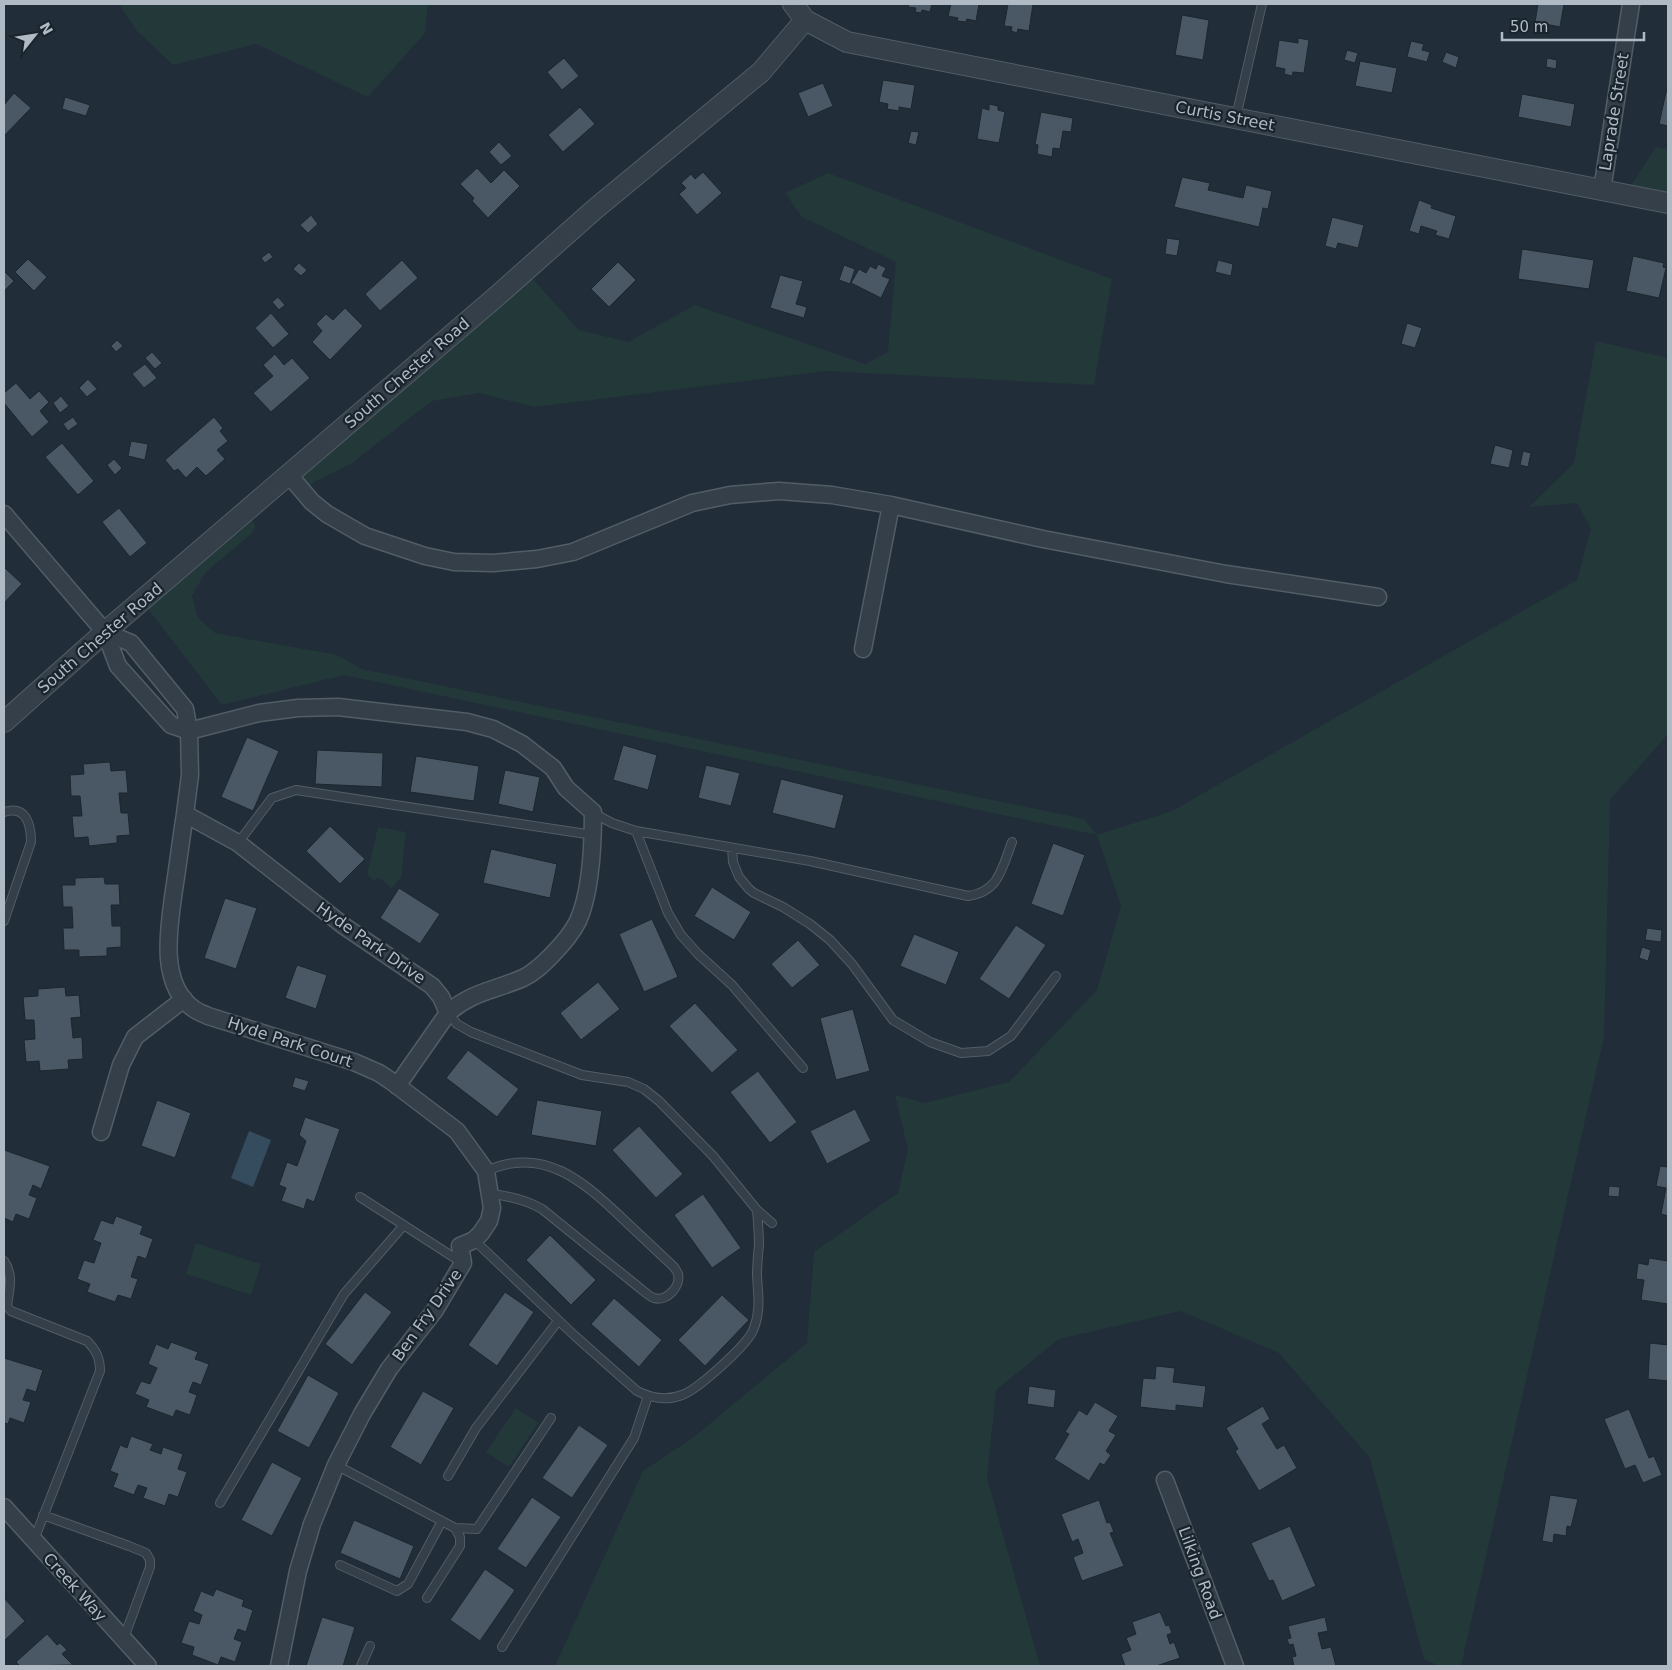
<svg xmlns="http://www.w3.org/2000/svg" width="1672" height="1670" viewBox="0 0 1672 1670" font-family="'DejaVu Sans',sans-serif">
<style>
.green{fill:#233939}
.water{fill:#354c5f}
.building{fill:#495864;stroke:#1c262f}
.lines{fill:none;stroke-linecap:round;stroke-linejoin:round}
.service-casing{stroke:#525d66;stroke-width:10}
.minor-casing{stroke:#525d66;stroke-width:19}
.tertiary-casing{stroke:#525d66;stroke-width:22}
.service{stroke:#343f49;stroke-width:8}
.minor{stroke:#343f49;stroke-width:16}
.tertiary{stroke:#343f49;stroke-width:20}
.labels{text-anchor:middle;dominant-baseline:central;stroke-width:4.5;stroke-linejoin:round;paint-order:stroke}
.street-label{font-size:16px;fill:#afbac5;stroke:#1a242d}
</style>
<rect width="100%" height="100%" fill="#212d38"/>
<!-- green -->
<path class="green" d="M119 4H428L425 33 368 97 256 44 173 65 137 31Z
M1656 147 1668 149V193L1631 185Z
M828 173 1112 279 1094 385 826 371 535 407 479 393 432 401 352 463 297 491 286 488 530 276 579 330 628 342 695 305 865 364 888 352 896 262 802 217 785 193Z
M1596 341 1668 358V734L1610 800 1604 1037 1461 1666H1439L1424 1659 1370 1458 1279 1353 1181 1311 1059 1339 996 1390 987 1478 1040 1666H555L643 1471 694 1437 807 1343 814 1252 898 1193 908 1149 895 1095 925 1103 1009 1082 1097 990 1121 906 1097 835 344 675 222 705 148 609 252 520 255 526 252 533 205 573 192 596 198 618 215 633 337 655 362 669 1084 819 1097 835 1172 811 1577 580 1591 529 1577 503 1529 507 1574 463Z
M378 827 406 832 401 878 392 888 378 877 374 881 367 874Z
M196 1243 261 1264 251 1295 186 1274Z
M516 1408 538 1423 509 1467 486 1452Z"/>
<!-- water -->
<path class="water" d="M249 1131 271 1140 253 1187 231 1178Z"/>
<!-- building -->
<path class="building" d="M909 4H932L930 12 922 10 921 13 915 12 916 8 908 7Z
M951 4H979L976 21 967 19 966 22 957 21 958 18 948 16Z
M1008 4H1033L1029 31 1018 29 1017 33 1011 31 1012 27 1004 26Z
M1538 4H1564L1560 27 1535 22Z
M1182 15 1209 20 1203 60 1175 55Z
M1298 38 1309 40 1304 73 1293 72 1292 76 1284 74 1285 69 1275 67 1279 40 1298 43Z
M1411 41 1424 44 1422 50 1430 52 1427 62 1407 57Z
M1347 50 1358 53 1355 63 1344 60Z
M1446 52 1459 57 1456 68 1442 62Z
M564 58 579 76 562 90 547 72Z
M1547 58 1557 60 1556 69 1546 67Z
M1360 61 1397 68 1392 93 1355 86Z
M883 80 915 85 911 109 899 107V111L887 109 888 104 879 102Z
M823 83 833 106 808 117 798 93Z
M1666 92H1668V126L1659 124Z
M14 93 31 108 4 136V105Z
M1522 94 1575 104 1571 127 1518 117Z
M65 97 90 105 86 116 62 109Z
M989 104 998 106V110L1005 112 999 143 977 139 982 108 989 110Z
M580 107 595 124 563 152 548 135Z
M1041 112 1073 118 1071 132 1063 131 1060 149 1053 148 1052 157 1037 154 1038 145 1035 144Z
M911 131 919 132 916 145 908 143Z
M499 142 512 156 501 165 489 152Z
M477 168 491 183 504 170 520 186 488 218 472 201 474 198 460 184Z
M703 172 722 193 697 215 679 194 686 188 681 183 691 174 695 179Z
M1182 177 1210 183 1208 190 1243 198 1246 185 1272 191 1268 209 1263 208 1259 227 1174 207Z
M1419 200 1432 205 1431 208 1456 216 1449 239 1435 235 1437 231 1421 226 1419 234 1409 231Z
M311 215 318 224 308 233 300 225Z
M1332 217 1364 225 1358 248 1338 243 1336 249 1325 246Z
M1167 238 1180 240 1177 256 1165 254Z
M1522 249 1594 260 1589 289 1518 279Z
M269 252 273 257 265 263 261 258Z
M1633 256 1664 263 1663 267 1666 268 1659 298 1626 291Z
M28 259 47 277 34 291 15 272Z
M402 260 418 278 380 311 365 294Z
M1218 260 1233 264 1231 276 1215 272Z
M618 262 636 280 609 307 591 289Z
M299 263 307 270 301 276 293 269Z
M878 264 886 268 882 276 890 279 881 298 851 283 859 269 866 273 870 266 876 269Z
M844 265 855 269 850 284 839 280Z
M5 272 14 281 4 291V274Z
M780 275 803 281 796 304 807 307 804 318 770 308Z
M278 297 285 305 279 310 272 302Z
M345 308 363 326 330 360 312 342 322 331 316 324 326 314 333 320Z
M271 313 289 334 273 348 255 328Z
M1407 323 1422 328 1415 348 1401 344Z
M117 340 123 346 116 352 111 346Z
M152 352 162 363 155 369 145 358Z
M275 354 284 365 292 358 310 378 271 412 253 393 273 376 263 365Z
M145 364 157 378 144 388 132 374Z
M88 379 97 389 87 397 79 388Z
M16 383 30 399 39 391 49 402 40 411 49 422 32 437 4 403V393Z
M61 396 69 406 60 413 53 403Z
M73 417 78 424 68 431 63 424Z
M214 417 223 428 220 431 228 441 217 450 225 459 206 476 197 467 186 478 178 469 174 471 165 460Z
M131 441 148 444 145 460 128 456Z
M62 443 94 481 78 495 45 457Z
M1495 445 1513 450 1509 468 1490 464Z
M1523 451 1531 453 1528 467 1520 465Z
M114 459 122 468 115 475 107 465Z
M119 508 147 543 130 557 102 522Z
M5 568 22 584 4 603V569Z
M247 737 279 751 253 811 221 797Z
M623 745 657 755 648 790 613 780Z
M317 750 383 753 382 787 315 784Z
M416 756 479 766 474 801 410 792Z
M110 762 111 771 126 770 128 793H119L121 813H128L130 835 117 836V843L89 846 88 837 74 838 72 816H82L80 796H71L70 775 84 774 83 764Z
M706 765 740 773 731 806 698 798Z
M505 770 540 777 533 812 498 804Z
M781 779 844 795 835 829 772 813Z
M330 826 365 859 340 884 306 851Z
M1053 843 1085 855 1063 916 1031 904Z
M491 849 557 864 550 898 483 883Z
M104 877 105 884H119L120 905H111L112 926H121V947L107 948V956L79 957V950H64L63 928H73L72 907H63L62 885H75V878Z
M712 887 751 912 734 940 694 916Z
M399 888 440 914 420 944 380 918Z
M225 898 257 908 236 969 204 958Z
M652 919 678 977 644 992 619 934Z
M1016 925 1046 945 1009 999 979 979Z
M1647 928 1662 930 1661 942 1645 940Z
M914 934 959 952 946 985 900 966Z
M798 940 820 965 792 988 771 964Z
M1642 947 1651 950 1648 961 1639 958Z
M297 965 327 975 316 1009 285 998Z
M598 982 620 1009 581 1040 560 1013Z
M65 987 66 996 79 995 81 1017 71 1018 73 1038 82 1037 83 1059 68 1060 69 1069 40 1071 39 1061 26 1062 24 1040 35 1039 34 1020H25L23 997 38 996V989Z
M695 1003 738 1050 712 1073 669 1026Z
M853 1009 870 1071 836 1080 820 1018Z
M468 1050 519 1089 497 1117 446 1078Z
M758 1071 797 1122 770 1143 730 1092Z
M295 1077 309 1081 305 1091 292 1087Z
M157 1100 191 1113 175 1158 141 1146Z
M537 1100 602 1111 596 1146 531 1135Z
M855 1109 871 1141 827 1164 810 1131Z
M305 1117 340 1129 314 1202 307 1199 304 1209 281 1201 286 1188 279 1185 287 1162 297 1166 306 1141 299 1135Z
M639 1126 683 1174 656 1198 612 1150Z
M4 1150 50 1166 41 1189 33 1185 29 1195 37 1198 29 1219 16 1214 13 1222 4 1218Z
M1660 1166 1668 1167V1216L1661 1214 1666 1188 1656 1186Z
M1609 1186 1620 1187 1619 1197 1608 1196Z
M703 1194 741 1248 712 1268 674 1215Z
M116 1216 143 1226 140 1234 153 1239 146 1259 138 1256 131 1277 138 1279 131 1299 118 1295 115 1302 87 1292 90 1284 77 1279 84 1260 94 1263 101 1243 93 1240 101 1220 113 1224Z
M550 1235 596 1280 571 1305 526 1260Z
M1649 1258 1668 1261V1304L1641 1300 1644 1280 1636 1279 1638 1263 1648 1265Z
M365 1292 392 1312 352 1365 325 1344Z
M505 1292 534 1312 497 1366 468 1345Z
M722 1295 749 1320 705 1366 678 1340Z
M614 1298 662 1340 639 1367 591 1324Z
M171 1342 198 1352 195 1359 209 1364 201 1385 193 1382 189 1392 197 1395 190 1415 176 1410 173 1417 146 1407 149 1400 135 1394 141 1381 150 1384 157 1368 148 1364 156 1344 168 1349Z
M1650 1343 1668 1345V1381L1648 1379Z
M4 1358 43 1370 36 1392 27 1389 23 1400 31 1402 24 1423 10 1418 8 1424 4 1423Z
M1156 1366 1175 1368 1173 1382 1206 1386 1203 1408 1176 1405V1411L1140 1407 1143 1378 1155 1379Z
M308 1375 339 1393 309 1448 277 1431Z
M1029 1386 1056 1390 1054 1408 1027 1404Z
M423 1391 454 1408 421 1465 390 1447Z
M1095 1402 1118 1416 1109 1431 1116 1435 1106 1451 1111 1455 1104 1465 1100 1463 1089 1481 1054 1459 1069 1434 1065 1432 1079 1410 1087 1415Z
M1263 1406 1270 1419 1262 1424 1277 1449 1284 1445 1297 1468 1259 1491 1235 1451 1238 1449 1226 1428Z
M1629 1409 1649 1458 1654 1456 1662 1475 1643 1483 1635 1465 1625 1469 1604 1419Z
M579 1425 608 1445 572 1498 542 1478Z
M131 1436 153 1444 150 1450 161 1454 163 1447 183 1454 178 1469 187 1472 178 1497 169 1494 165 1506 143 1498 147 1488 138 1485 134 1495 113 1487 118 1474 110 1471 120 1445 127 1448Z
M272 1462 302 1478 272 1536 241 1520Z
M1550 1495 1578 1499 1571 1527 1567 1526 1566 1536 1554 1534 1553 1543 1542 1541Z
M532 1497 561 1517 526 1568 497 1549Z
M1099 1500 1107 1523 1110 1522 1114 1532 1110 1533 1124 1566 1082 1581 1073 1557 1083 1553 1078 1539 1072 1542 1061 1514Z
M354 1520 414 1546 400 1579 340 1553Z
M1290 1526 1316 1586 1282 1601 1273 1580 1269 1581 1251 1543Z
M485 1569 515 1590 480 1641 450 1620Z
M216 1589 244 1600 242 1606 253 1610 246 1632 238 1629 234 1639 242 1642 235 1662 221 1657 218 1665 192 1655 194 1647 181 1643 189 1621 199 1624 202 1615 193 1611 201 1591 213 1596Z
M4 1598 25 1621 4 1641Z
M1160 1612 1166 1626 1169 1625 1172 1633 1167 1635 1170 1644 1174 1642 1180 1658 1156 1666H1125L1121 1654 1131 1650 1126 1638 1136 1634 1132 1622Z
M322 1617 355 1627 343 1666H306Z
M1325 1617 1328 1631 1318 1633 1322 1649 1331 1647 1336 1666H1294L1292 1657 1296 1656 1293 1644 1289 1645 1287 1639 1291 1638 1288 1626Z
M47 1634 57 1645 60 1643 67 1650 62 1654 73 1665 20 1666 16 1662Z"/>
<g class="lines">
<defs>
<path id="service" d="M1236 117 1262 4
M4 812C26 805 31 824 31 842L4 921
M593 813 612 823 636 831 810 861 968 896C999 892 1002 868 1012 842
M636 831 668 913 681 935 698 954 732 985 803 1068
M238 843 272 798 296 790 593 835
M732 848 733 862 739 877 749 889 754 893 783 907 810 924 830 940 852 964 893 1020 930 1042 961 1053 988 1051 1011 1036 1056 976
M448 1013 457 1024 471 1032 582 1075 628 1082 644 1089 659 1101 713 1156 757 1210 772 1223
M486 1171C544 1145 584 1182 623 1219 640 1235 657 1251 674 1267 675 1269 677 1271 678 1274 681 1286 667 1302 654 1298 650 1297 645 1292 641 1289L542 1209C526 1200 510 1196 491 1194
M360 1197 461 1262
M474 1240 575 1336 637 1391C651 1398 667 1401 682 1395 697 1390 749 1344 754 1328 761 1309 758 1295 757 1275 757 1265 758 1255 759 1245 759 1233 758 1222 757 1210
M4 1261C14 1275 9 1290 7 1306L11 1311 87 1341C96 1350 100 1358 100 1371L34 1540
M336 1465 455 1528 460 1537V1546L427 1598
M448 1476 476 1428 558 1321
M220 1503 344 1294 404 1225
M43 1515 129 1546 146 1553 150 1560V1567L124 1638
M455 1528 477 1529 551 1418
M340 1565 397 1591 408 1584 442 1521
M502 1647 634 1438 648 1396
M361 1666 370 1646"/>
<path id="minor" d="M1602 190 1631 4
M289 475 312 502 327 514 365 536 425 556 454 562 493 563 537 559 573 552 692 503 730 495 779 491 832 495 891 505 1043 539 1226 574 1378 597
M4 514 105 632 118 666 171 725 189 731 259 713 298 708 338 707 467 722 493 729 522 744 553 768 566 788 593 812C593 844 591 892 578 921 571 935 561 946 550 957 542 965 534 973 523 978 496 990 471 992 448 1013L397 1086
M105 632 131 643 185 709 189 731 190 775 185 814 238 843 344 926 432 986 441 997 448 1013
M863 649 891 505
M185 814C181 839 178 865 174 890 169 927 158 984 194 1009 198 1012 204 1014 208 1016L354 1062 379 1073 391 1081 457 1131 486 1171 492 1208 489 1221 481 1233 474 1240 460 1246 463 1263 435 1310 389 1369 362 1414 336 1465 312 1524 298 1571 279 1666
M101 1132 121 1065 135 1037 184 999
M1165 1480 1235 1666
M4 1507 148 1666"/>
<path id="tertiary" d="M793 4 805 20 847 42 1668 203
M4 722 105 632 497 296 595 209 761 72 805 20"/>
</defs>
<!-- service casing -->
<use href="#service" class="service-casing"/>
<!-- minor casing -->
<use href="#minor" class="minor-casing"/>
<!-- tertiary casing -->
<use href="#tertiary" class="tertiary-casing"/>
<!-- service -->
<use href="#service" class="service"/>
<!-- minor -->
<use href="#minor" class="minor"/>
<!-- tertiary -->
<use href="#tertiary" class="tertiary"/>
</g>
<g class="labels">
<!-- street labels -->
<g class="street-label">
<text transform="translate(1614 112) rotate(-81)">Laprade Street</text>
<text transform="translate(1225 116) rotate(11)">Curtis Street</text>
<text transform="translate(407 373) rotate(-41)">South Chester Road</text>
<text transform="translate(100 638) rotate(-41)">South Chester Road</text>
<text transform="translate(371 943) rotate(35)">Hyde Park Drive</text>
<text transform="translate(290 1042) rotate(18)">Hyde Park Court</text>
<text transform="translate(427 1315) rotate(-55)">Ben Fry Drive</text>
<text transform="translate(1200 1573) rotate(70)">Lilking Road</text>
<text transform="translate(75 1587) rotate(48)">Creek Way</text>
</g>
</g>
<!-- border -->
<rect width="1672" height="1670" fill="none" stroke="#afbac5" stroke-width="10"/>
<!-- north arrow -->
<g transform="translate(35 35) rotate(60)" stroke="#1a242d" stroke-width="4" paint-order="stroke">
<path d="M0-4L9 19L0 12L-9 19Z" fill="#afbac5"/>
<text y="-8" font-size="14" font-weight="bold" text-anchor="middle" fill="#afbac5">N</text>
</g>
<!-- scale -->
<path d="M1502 32v8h142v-8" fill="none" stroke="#afbac5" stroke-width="2.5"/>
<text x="1510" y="32" font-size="15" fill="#afbac5" stroke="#1a242d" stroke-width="4" paint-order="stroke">50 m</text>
</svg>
